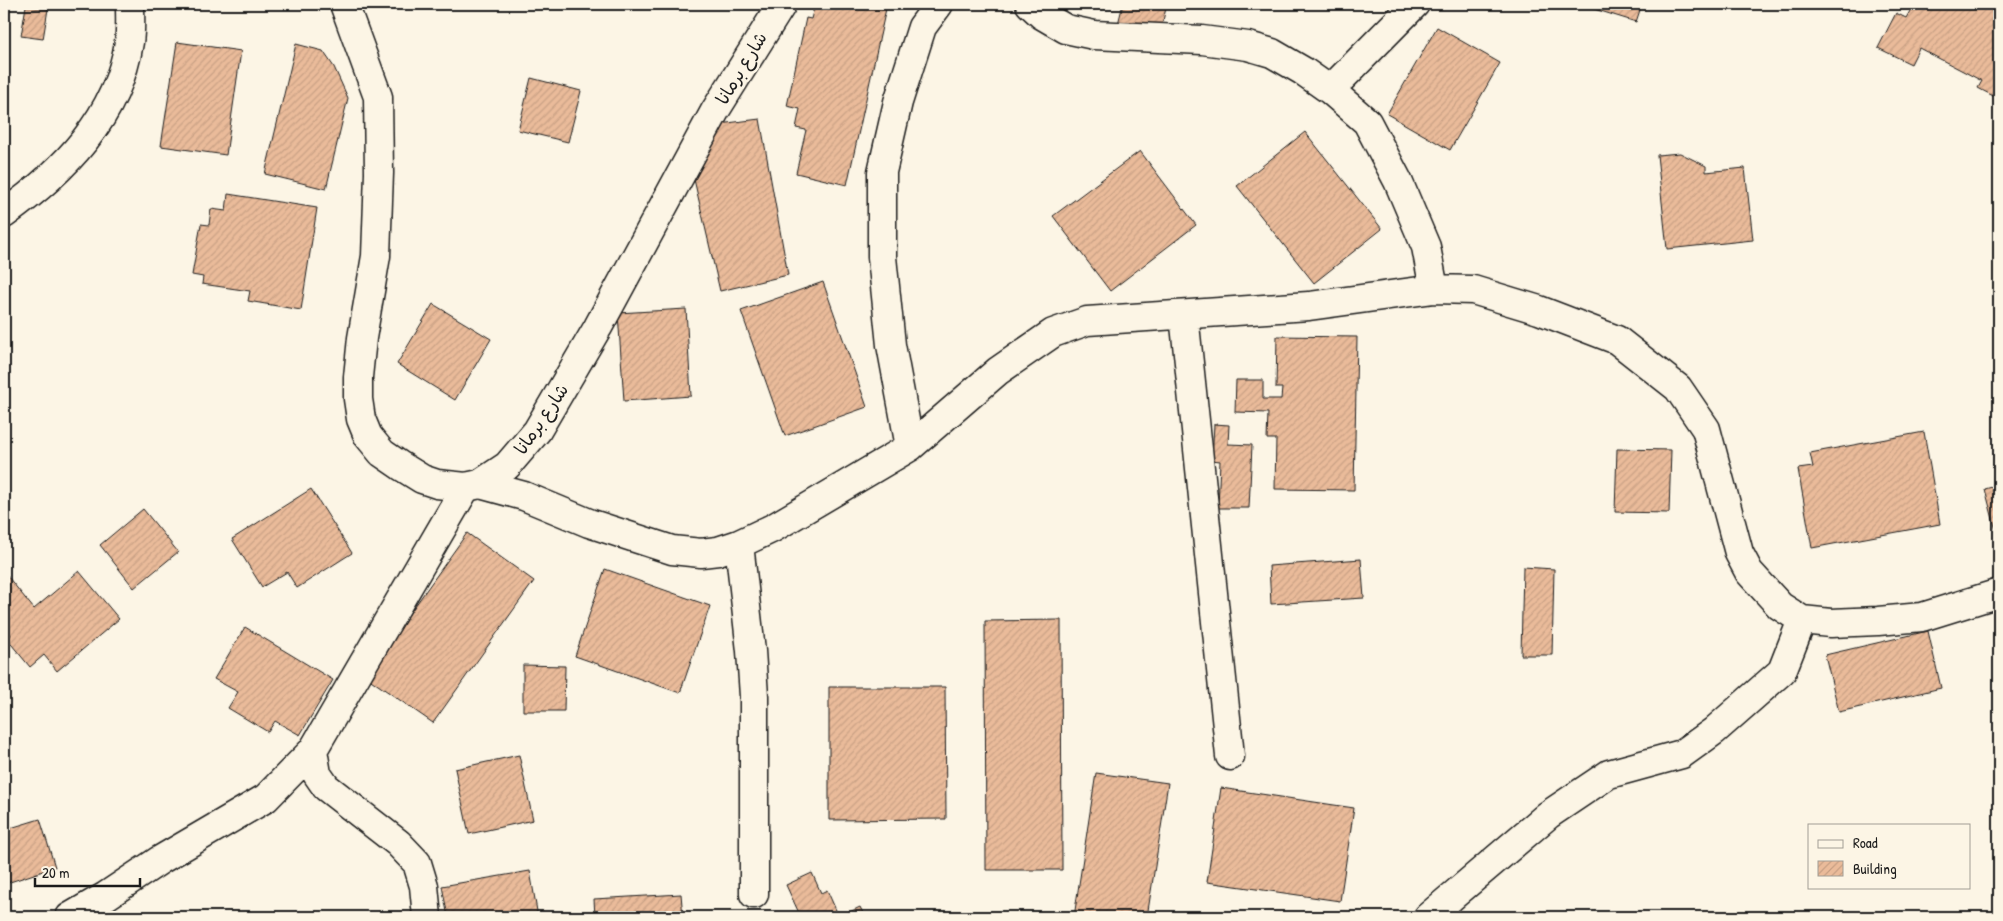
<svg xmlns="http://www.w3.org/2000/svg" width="2003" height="921" viewBox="0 0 2003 921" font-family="'Patrick Hand','Playpen Sans Arabic',sans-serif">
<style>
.building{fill:url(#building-hatch);stroke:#1c1c1c}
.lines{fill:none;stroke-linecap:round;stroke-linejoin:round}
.street-casing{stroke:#1c1c1c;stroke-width:31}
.secondary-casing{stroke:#1c1c1c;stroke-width:31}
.street{stroke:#fcf5e5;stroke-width:28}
.secondary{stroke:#fcf5e5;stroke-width:28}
.labels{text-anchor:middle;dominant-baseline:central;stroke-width:5;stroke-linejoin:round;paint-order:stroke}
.street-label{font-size:18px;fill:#1c1c1c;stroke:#fcf5e5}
</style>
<defs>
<pattern id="building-hatch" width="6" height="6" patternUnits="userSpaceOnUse" patternTransform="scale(1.25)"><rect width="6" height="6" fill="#eabb9a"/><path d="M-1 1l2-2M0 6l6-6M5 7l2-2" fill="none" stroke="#c8a084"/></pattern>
</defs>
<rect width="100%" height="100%" fill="#fcf5e5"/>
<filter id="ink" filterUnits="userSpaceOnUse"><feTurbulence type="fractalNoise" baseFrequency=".02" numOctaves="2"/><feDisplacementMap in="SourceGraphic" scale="10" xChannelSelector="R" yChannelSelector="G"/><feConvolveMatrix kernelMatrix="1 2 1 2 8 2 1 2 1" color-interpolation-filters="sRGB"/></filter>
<g filter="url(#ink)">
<!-- building -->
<path class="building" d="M815 4H887L847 185 796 173 806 130 796 128 800 109 787 106 806 18 811 19Z
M1123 4H1167L1160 33 1118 24Z
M1578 4H1642L1636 22Z
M1914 4H1999V99L1978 88 1982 81 1919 48 1911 64 1878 48 1896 13 1906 18Z
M26 6 48 9 43 39 21 36Z
M1437 27 1500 63 1450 150 1387 114Z
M177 42 241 51 226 155 161 146Z
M296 44 323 51 334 67 348 98 326 189 265 174Z
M531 78 581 91 568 142 518 130Z
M760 119 788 275 720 291 693 175 719 124Z
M1305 132 1382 229 1314 283 1237 186Z
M1140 151 1196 225 1110 291 1053 216Z
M1680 153 1706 166V172L1745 168 1753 240 1667 249 1657 155Z
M228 194 317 208 301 310 248 301 250 291 202 284 203 277 192 275 201 224 209 225 211 209 226 211Z
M823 282 867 407 785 436 741 311Z
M433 304 491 339 455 400 397 364Z
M686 309 691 396 624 401 618 313Z
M1277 336 1357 337 1354 490 1275 489 1276 439H1267L1268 413 1235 412 1236 380H1263V399H1281L1282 388H1276Z
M1214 424 1229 425 1228 444 1252 445 1249 508H1218L1220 461 1212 460Z
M1924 432 1940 524 1812 548 1798 469 1813 467 1810 453Z
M1617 449 1671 450 1669 513 1615 512Z
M1999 485V542L1985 489Z
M311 489 352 553 297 588 287 572 262 587 232 539Z
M143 509 178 552 134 588 100 545Z
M467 533 534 581 433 723 365 676Z
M1361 559 1364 598 1271 604 1269 566Z
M1523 567 1554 569 1552 655H1521Z
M605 569 710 606 680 693 575 656Z
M79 571 119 619 57 671 44 655 30 667 7 639 11 635 4 627V572L34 609Z
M1061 620 1062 870H986L985 621Z
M245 627 333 680 300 735 275 721 268 732 228 708 238 692 214 679Z
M1928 631 1941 688 1839 712 1825 655Z
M523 665 565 666 564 711H523Z
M829 687H945L946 819 829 820Z
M519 755 533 820 469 834 455 769Z
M1096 773 1168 783 1147 917H1074Z
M1221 788 1354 808 1340 901 1207 882Z
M40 819 55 867 4 884V830Z
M530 871 538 917H448L442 886Z
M812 873 821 893 827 890 839 917 860 907 865 917H790L799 913 786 885Z
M681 894 683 917H595L594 899Z"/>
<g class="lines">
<defs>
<path id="street" d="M1030 4 1042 15 1066 29 1094 35 1202 40 1248 46 1272 53 1303 71 1330 90 1367 122 1398 181 1426 247 1434 289
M1330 90 1415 4
M1184 315 1230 756
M910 447 891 345 882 257V172L898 102 922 27 939 4
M480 484 524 496 589 523 672 550 701 553 718 551 739 544 773 528 910 447 998 371 1053 333 1087 321 1309 306 1434 289 1473 290 1539 310 1617 340 1678 388 1706 429 1739 553 1749 572 1780 606 1802 620 1831 623 1878 621 1922 617 1999 593
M739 544 751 651 754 696V894
M70 917 106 896 160 860 266 798 313 750
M427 917 424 886 417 863 398 843 326 787 317 774 313 750 466 487
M1428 917 1548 815 1609 774 1682 754 1714 731 1782 671 1802 620"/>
<path id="secondary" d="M344 4 378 97 379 173 376 256 362 338 358 377V399L361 419 368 436 382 453 401 466 422 479 437 484 466 487 480 484 507 466 537 431 598 327 715 111 782 4
M4 214C63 172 118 117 129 42 131 30 130 16 130 4"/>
</defs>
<!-- street casing -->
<use href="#street" class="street-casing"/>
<!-- secondary casing -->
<use href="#secondary" class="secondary-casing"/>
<!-- street -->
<use href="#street" class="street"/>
<!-- secondary -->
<use href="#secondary" class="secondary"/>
</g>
</g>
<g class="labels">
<!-- street labels -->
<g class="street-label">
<text transform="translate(741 68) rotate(-59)">شارع برمانا</text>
<text transform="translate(541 419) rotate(-56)">شارع برمانا</text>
</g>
</g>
<!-- margin -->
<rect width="2003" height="921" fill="none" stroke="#fcf5e5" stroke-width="20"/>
<rect x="10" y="10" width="1983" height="901" fill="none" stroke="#1c1c1c" stroke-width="2" filter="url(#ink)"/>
<!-- legend -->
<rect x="1808" y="824" width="162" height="65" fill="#fcf5e5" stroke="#a29e95"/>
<rect x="1818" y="840" width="25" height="8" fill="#fcf5e5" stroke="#a29e95"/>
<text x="1853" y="848" font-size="15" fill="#1c1c1c">Road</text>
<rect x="1818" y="861" width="25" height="15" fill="url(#building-hatch)" stroke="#a29e95"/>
<text x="1853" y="874" font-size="15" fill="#1c1c1c">Building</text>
<!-- scale -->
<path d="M35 878v8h105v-8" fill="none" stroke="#1c1c1c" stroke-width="2.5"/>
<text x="42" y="878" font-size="15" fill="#1c1c1c" stroke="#fcf5e5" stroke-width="4" paint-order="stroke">20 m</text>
</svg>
